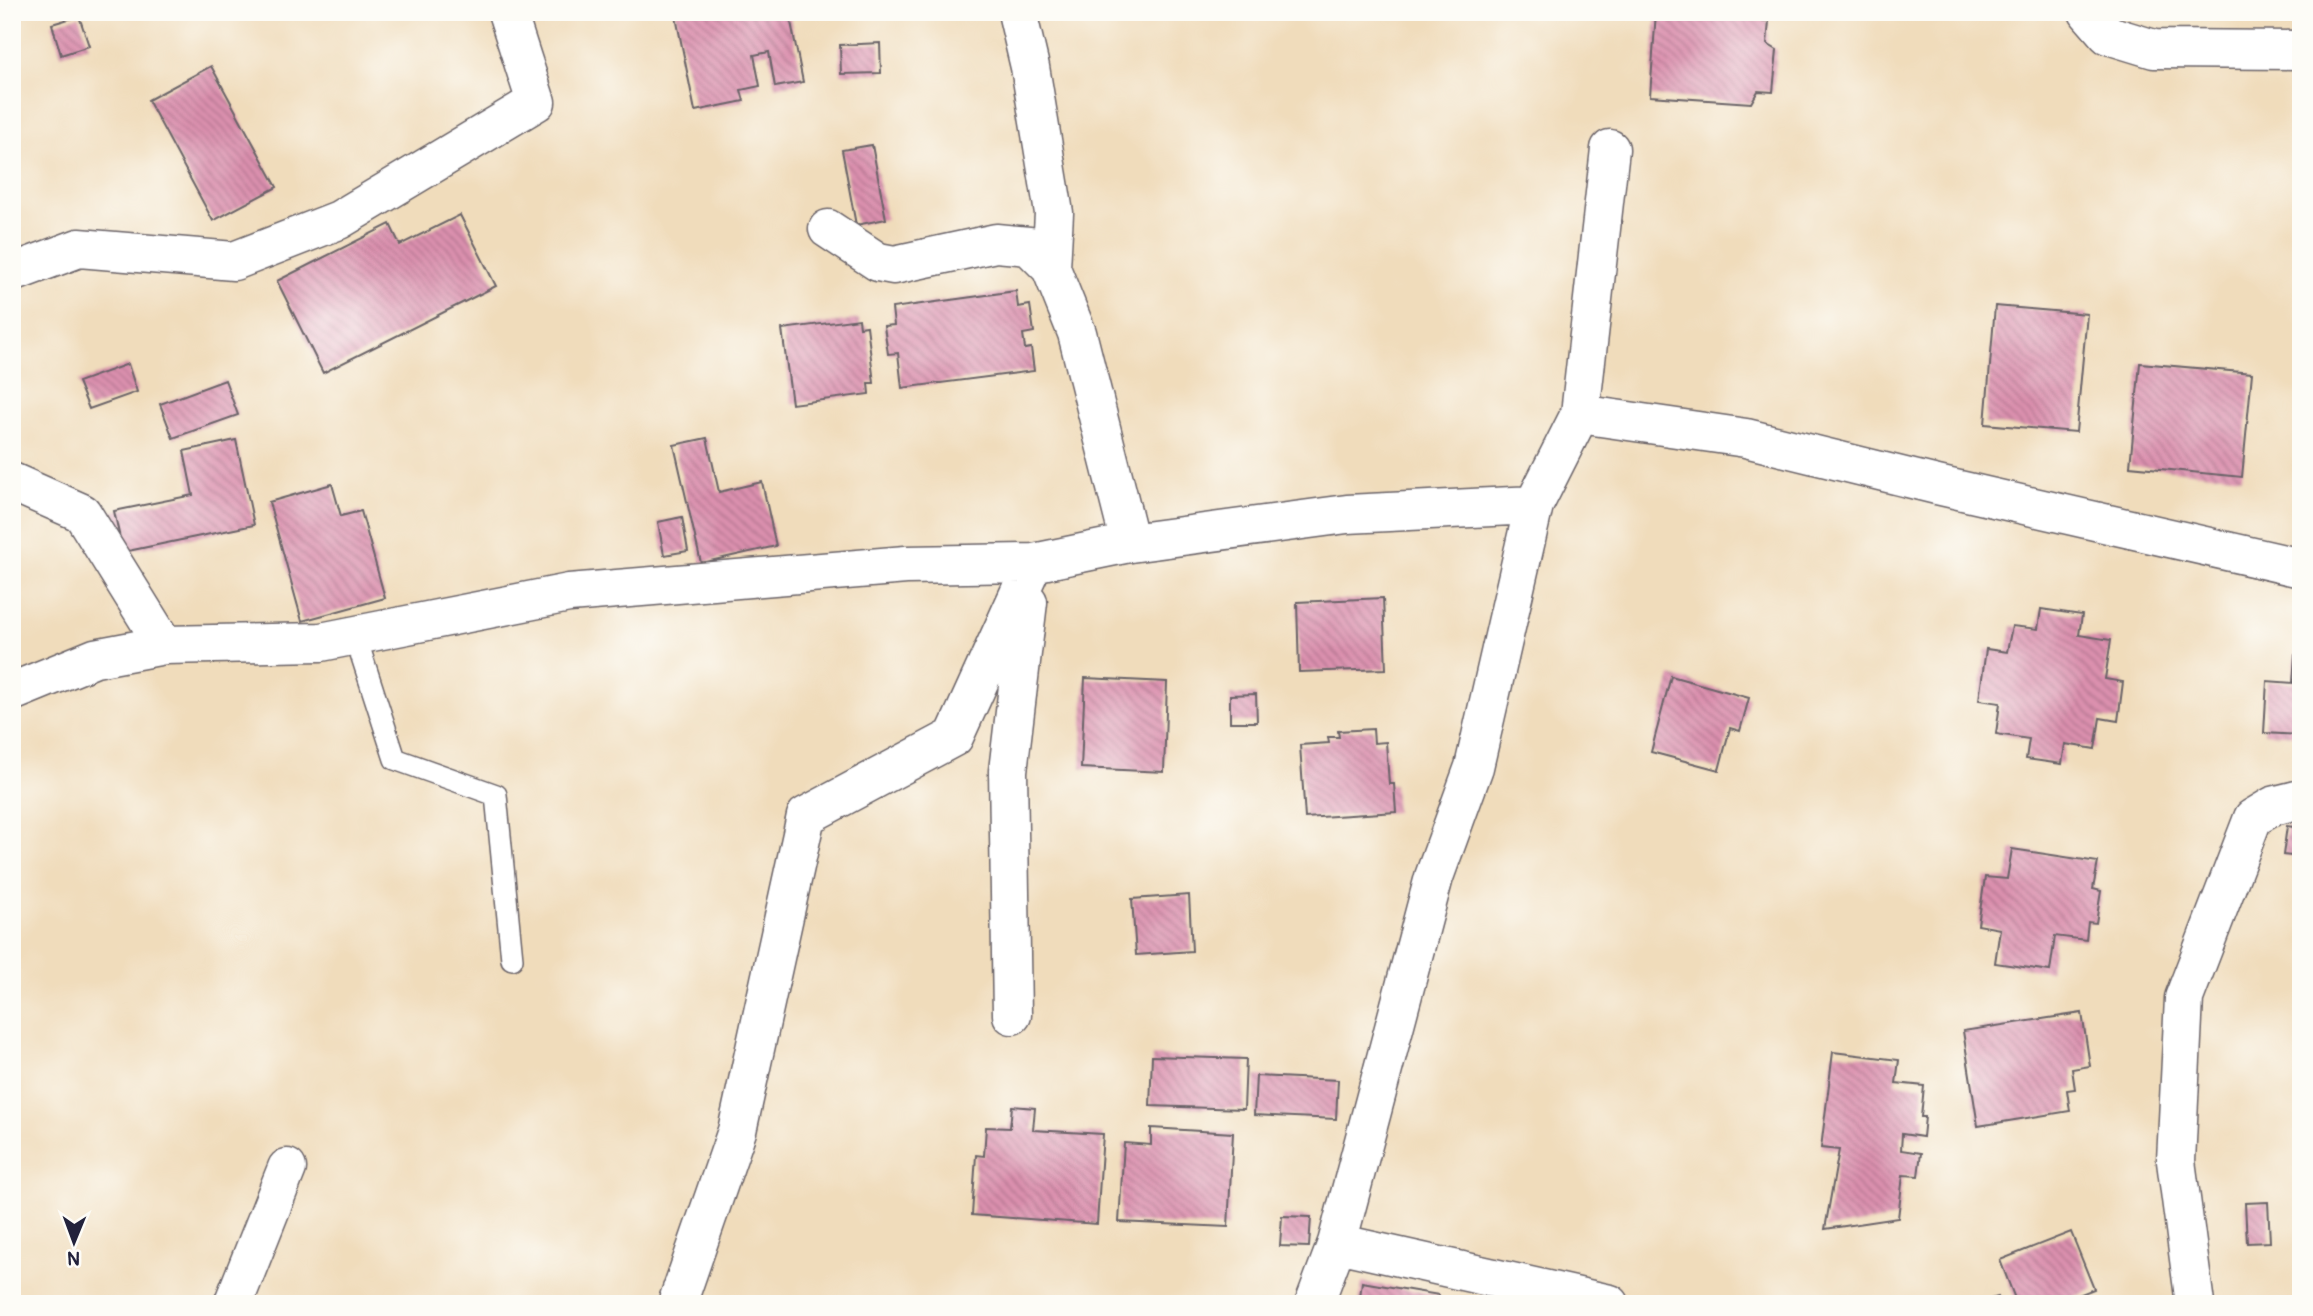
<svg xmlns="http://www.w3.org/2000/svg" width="2313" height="1316" viewBox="0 0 2313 1316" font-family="Pangolin,sans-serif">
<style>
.building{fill:url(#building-back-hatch)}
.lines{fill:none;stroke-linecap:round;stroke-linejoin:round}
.lane-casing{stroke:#6a6368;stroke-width:24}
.street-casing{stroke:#6a6368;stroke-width:41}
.lane{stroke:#fff;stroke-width:21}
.street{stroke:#fff;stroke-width:38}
</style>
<defs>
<pattern id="building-back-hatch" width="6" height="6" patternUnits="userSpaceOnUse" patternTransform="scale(1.75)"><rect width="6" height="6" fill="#db90ae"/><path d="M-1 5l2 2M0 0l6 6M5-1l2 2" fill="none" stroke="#b1758f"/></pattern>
</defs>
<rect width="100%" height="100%" fill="#fdfcf7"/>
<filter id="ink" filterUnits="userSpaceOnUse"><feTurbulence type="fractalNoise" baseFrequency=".0143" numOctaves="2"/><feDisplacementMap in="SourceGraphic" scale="14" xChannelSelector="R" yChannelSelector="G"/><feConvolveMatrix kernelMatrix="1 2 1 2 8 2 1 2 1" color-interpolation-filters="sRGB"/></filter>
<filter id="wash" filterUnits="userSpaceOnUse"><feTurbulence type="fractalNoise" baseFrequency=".00686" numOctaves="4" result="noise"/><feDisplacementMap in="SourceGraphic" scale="28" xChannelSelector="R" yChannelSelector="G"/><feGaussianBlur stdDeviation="1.57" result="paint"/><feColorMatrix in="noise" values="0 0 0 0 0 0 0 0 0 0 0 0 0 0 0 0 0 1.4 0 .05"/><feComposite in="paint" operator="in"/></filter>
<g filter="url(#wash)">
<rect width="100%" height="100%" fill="#f0dcbb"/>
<g id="blocks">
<!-- building -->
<path class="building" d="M675 12H789L803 82 775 87 769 52 754 55 760 86 741 90 744 101 695 111Z
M1656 12H1733L1732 17 1769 21 1767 44 1777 50 1773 92 1758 91 1751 103 1650 96Z
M79 16 89 46 61 55 52 24Z
M880 43 881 73 841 74 840 45Z
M211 66 277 187 213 221 148 100Z
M872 145 886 219 856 225 842 150Z
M460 215 496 286 323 373 277 281 390 224 400 245Z
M1016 291 1018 307 1030 305 1034 332 1023 334 1025 349 1031 348 1034 371 902 388 898 353 888 354 884 326 894 325 892 308Z
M1995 306 2087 314 2076 432 1985 424Z
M859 319 860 327 867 326 874 383H868L869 394 792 404 782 329Z
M2140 363 2252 373 2242 477 2130 466Z
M128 364 137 392 89 409 78 382Z
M225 380 238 415 173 438 160 404Z
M707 438 719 492 762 482 776 546 701 563 674 445Z
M236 440 254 525 123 552 114 511 193 495 184 451Z
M332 484 341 516 361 511 385 598 302 621 269 502Z
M682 517 688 551 664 555 658 522Z
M1383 598 1386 669 1299 672 1297 602Z
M2041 609 2082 615 2079 635 2111 640 2105 679 2123 682 2118 721 2100 718 2095 749 2065 744 2062 764 2026 759 2029 739 1996 734 2000 703 1979 700 1986 649 2007 652 2012 626 2038 629Z
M2295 655H2301V735L2264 733 2267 681 2293 683Z
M1671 676 1749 698 1740 731 1730 728 1719 770 1651 752Z
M1085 678 1167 682 1164 772 1081 768Z
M1256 694 1257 722H1230V695Z
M1373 729 1374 743 1386 742 1389 784H1394L1396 812 1305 818 1300 745 1329 743 1328 737H1339L1338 731Z
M2287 826 2301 828V857L2283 855Z
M2012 849 2098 862 2093 889 2101 891 2096 923 2088 922 2086 940 2055 936 2050 971 1995 963 2000 929 1978 925 1985 877 2007 879Z
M1189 895 1192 951 1136 955 1132 899Z
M2082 1013 2090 1066 2072 1069 2075 1089 2067 1090 2070 1111 1978 1126 1963 1031Z
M1833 1052 1899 1060 1896 1083 1924 1086 1921 1117H1925L1923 1137 1902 1134 1901 1150 1921 1153 1918 1176 1903 1175 1898 1218 1825 1229 1839 1150 1821 1148Z
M1152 1056 1246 1059 1244 1109 1150 1106Z
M1256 1076 1338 1080 1336 1119 1254 1115Z
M1012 1106 1035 1108 1033 1130 1103 1134 1097 1224 972 1215 976 1155 984 1156 986 1127 1010 1128Z
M1151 1128 1233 1133 1228 1227 1119 1222 1124 1143 1151 1145Z
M2268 1202 2270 1242 2247 1243 2245 1203Z
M1282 1216 1311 1217 1309 1247 1280 1246Z
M2071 1232 2094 1289 2056 1304H2017L2000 1260Z
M1362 1282 1439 1295 1438 1304H1359Z
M1998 1297 2001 1304H1977V1303Z"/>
</g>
</g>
<g filter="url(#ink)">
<use href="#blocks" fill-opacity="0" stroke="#6a6368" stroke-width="2"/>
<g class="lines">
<defs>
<path id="lane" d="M355 635 395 759 496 795 512 959"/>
<path id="street" d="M1017 12 1030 67 1054 213 1051 268
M2088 12 2108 35 2154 49 2301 50
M828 229 878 262 894 265 996 243 1029 246 1051 268 1077 333 1130 543
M12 273 79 248 234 261 339 220 536 102 507 12
M1580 414 1746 438 1937 485 2301 568
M12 482 82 513 164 645
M12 692 95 658 164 645 321 642 569 593 906 565 1033 563 1130 543 1347 514 1534 505
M1012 1015 1008 771 1028 602
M1337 1243 1610 1304
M233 1304 287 1168
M677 1304 737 1131 806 816 954 737 1033 563
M1314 1304 1337 1243 1434 877 1474 767 1534 505 1580 414 1610 149
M2195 1304 2176 1161 2184 998 2253 818 2273 806 2301 799"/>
</defs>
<!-- lane casing -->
<use href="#lane" class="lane-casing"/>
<!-- street casing -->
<use href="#street" class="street-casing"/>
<!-- lane -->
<use href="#lane" class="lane"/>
<!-- street -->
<use href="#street" class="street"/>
</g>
</g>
<!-- margin -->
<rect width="2313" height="1316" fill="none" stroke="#fdfcf7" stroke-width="42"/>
<!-- north arrow -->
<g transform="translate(74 1242) rotate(181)" stroke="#fdfcf7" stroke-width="5" paint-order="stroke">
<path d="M0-5L12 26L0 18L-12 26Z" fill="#22223b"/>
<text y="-10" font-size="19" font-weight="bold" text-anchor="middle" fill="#22223b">N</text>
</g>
</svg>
